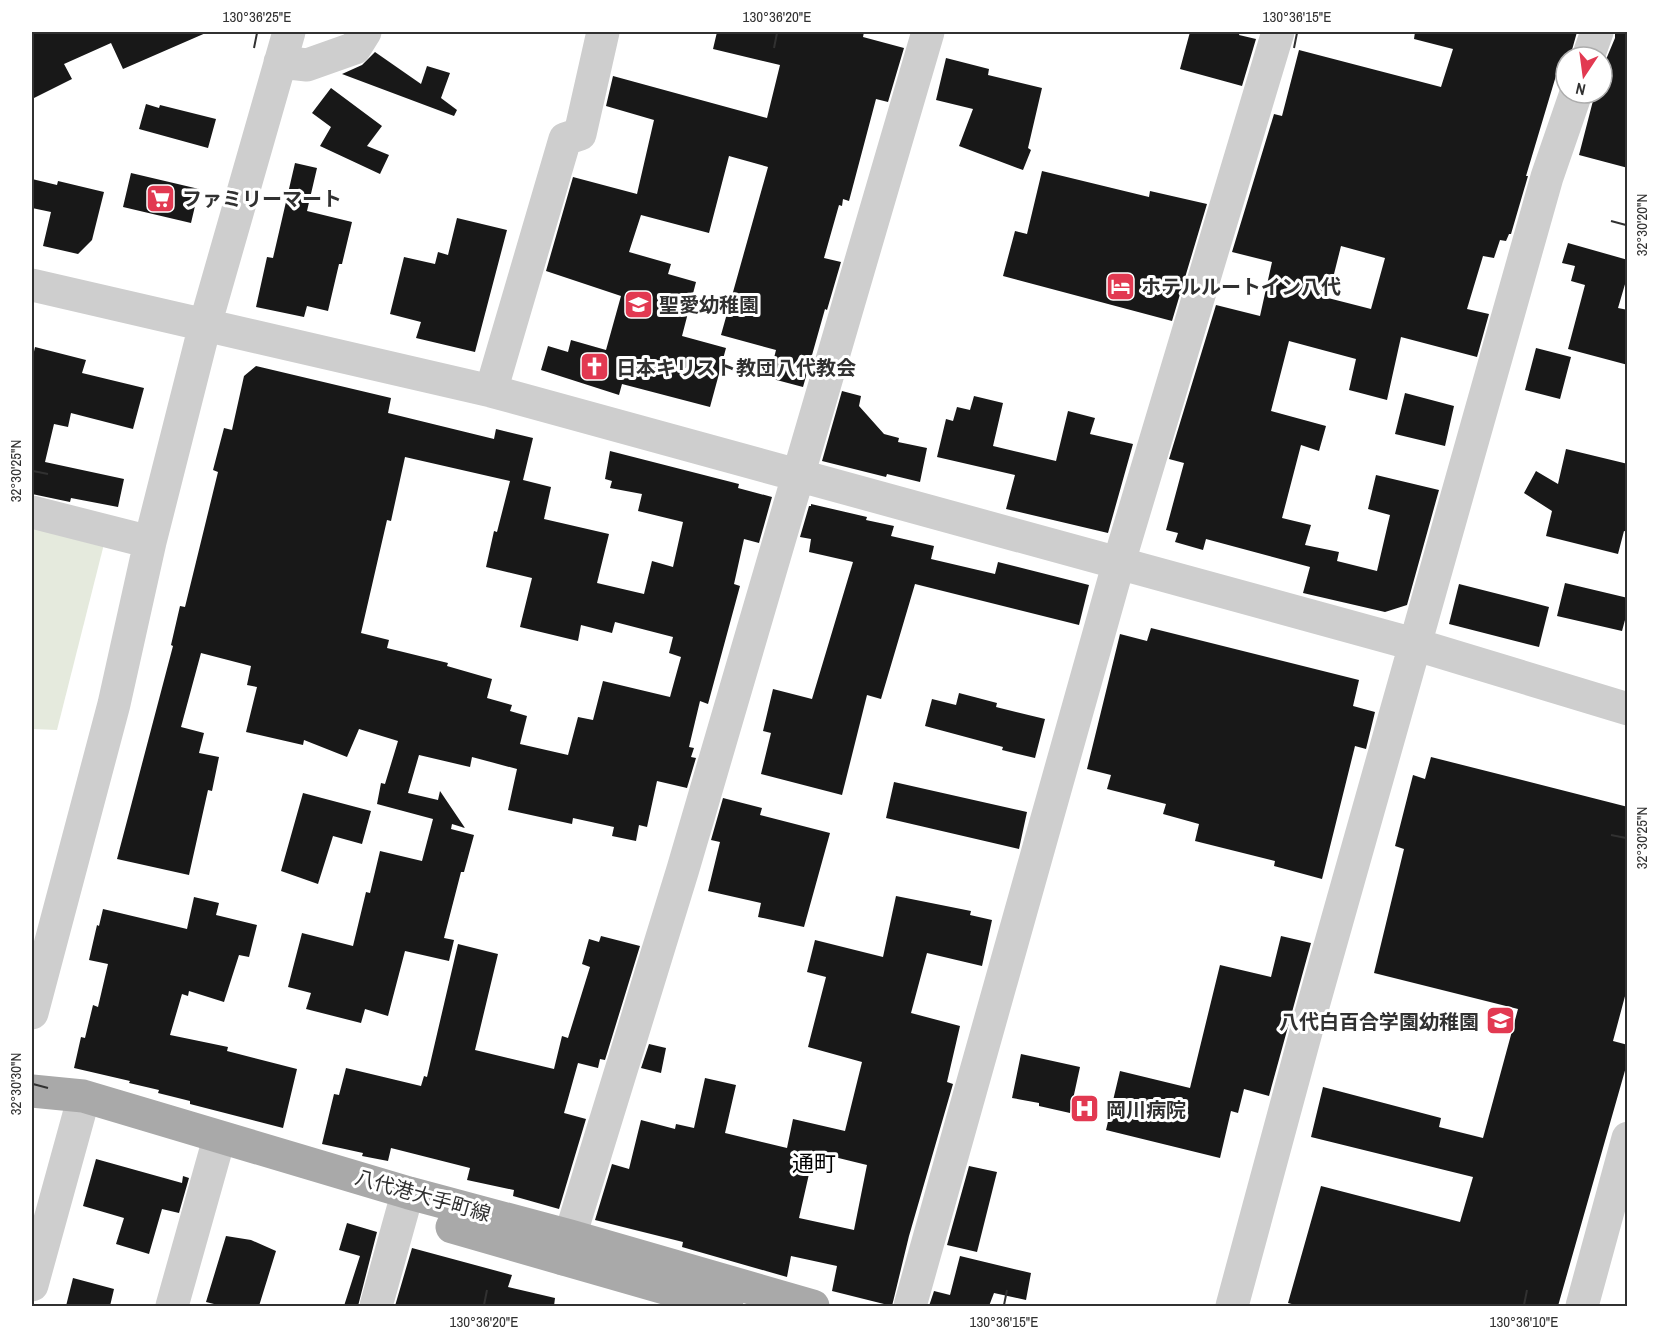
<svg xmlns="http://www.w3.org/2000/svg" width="1659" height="1338" viewBox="0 0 1659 1338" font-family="'Archivo Narrow','Noto Sans JP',sans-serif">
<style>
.green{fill:#e5eadd}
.building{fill:#181818;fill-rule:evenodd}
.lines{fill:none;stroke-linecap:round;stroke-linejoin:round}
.minor{stroke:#cecece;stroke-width:33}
.major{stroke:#a9a9a9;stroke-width:33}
.ticks{fill:none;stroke:#313131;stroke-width:2}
.labels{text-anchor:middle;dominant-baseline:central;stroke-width:6;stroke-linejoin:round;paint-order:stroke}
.poi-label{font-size:20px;font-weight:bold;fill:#313131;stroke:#fff;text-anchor:start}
.street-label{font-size:20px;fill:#313131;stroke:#fff}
.quarter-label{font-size:22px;fill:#000;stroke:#fff}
.neatline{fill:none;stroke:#313131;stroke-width:2}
.ticks-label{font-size:15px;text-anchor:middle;fill:#313131}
</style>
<rect width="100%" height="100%" fill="#fff"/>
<!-- green -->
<path class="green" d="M32 527 104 544 57 730 32 729Z"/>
<!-- building -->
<path class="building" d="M32 32H208L123 69 111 43 64 64 72 79 32 99Z
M717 32H864L863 37 904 48 888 102 876 99 849 201 843 199 842 206 839 205 824 258 841 262 827 310 825 309 803 387 769 378 776 350 721 335 768 167 729 156 709 233 641 215 629 252 671 264 668 274 696 282 682 336 726 348 710 407 622 384 619 395 541 370 548 346 568 352 571 340 606 350 621 296 546 271 573 177 637 194 654 120 606 106 613 76 767 118 780 65 713 49Z
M1190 32H1240L1239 35 1256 39 1242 86 1180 69Z
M1415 32H1577L1570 57H1566V71L1558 69 1526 176H1528L1511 234H1509L1506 241 1500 240 1494 258 1483 256 1467 309 1489 314 1477 357 1401 337 1387 400 1349 390 1356 359 1289 341 1271 411 1326 426 1319 451 1301 445 1282 518 1311 525 1305 545 1339 552 1337 561 1377 571 1390 515 1368 509 1376 475 1439 490 1407 605 1385 612 1303 593 1310 567 1206 539 1203 550 1175 542 1178 533 1166 530 1184 463 1169 459 1216 305 1260 316 1272 262 1232 252 1274 114 1282 116 1299 50 1441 87 1453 49 1414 39ZM1341 246 1385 258 1371 309 1328 298Z
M1615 32H1628V168L1579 155 1595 93H1602V69L1615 38Z
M375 52 421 84 427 66 450 73 441 98 457 110 454 116 342 74 362 65Z
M946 58 989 69 988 75 1042 88 1028 148 1031 150 1023 170 959 146 973 109 936 100Z
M331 88 382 126 367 146 389 155 380 174 320 146 331 127 312 113Z
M146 104 159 108 160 105 216 119 208 148 139 129Z
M295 163 317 168 307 211 352 222 342 264H339L328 311 307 306 304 317 256 307 267 257 273 258Z
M1042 171 1149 197 1150 191 1207 204 1172 321 1003 276 1015 231 1027 234Z
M131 173 199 189 191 223 123 207Z
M32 179 57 185 58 181 104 192 92 240 78 254 43 246 51 212 32 208Z
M457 218 507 230 475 352 416 338 421 322 390 314 404 257 435 264 438 252 448 255Z
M1568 243 1628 260V274L1618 308 1628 310V365L1568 349 1585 285 1571 281 1575 266 1562 263Z
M35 347 86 360 82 373 144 388 133 429 71 413 68 427 54 424 45 462 124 479 118 507 71 498 70 502 32 494V361Z
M1536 348 1571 357 1560 399 1525 390Z
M256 366 391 398 388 413 494 439 496 429 533 438 523 480 551 487 544 519 609 534 597 583 644 594 652 561 673 567 683 522 638 511 642 494 610 488 612 481 605 479 610 451 739 484 738 488 772 497 759 543 744 539 734 584 740 586 708 704 700 701 689 747 694 748 691 757 696 758 687 788 657 781 647 827 639 825 636 841 612 836 614 827 573 818 572 824 508 810 517 769 472 757 470 767 419 755 408 793 438 800 440 791 465 828 452 824 451 829 474 835 464 872H461L444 938 454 940 449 961 405 951 388 1016 365 1009 361 1023 306 1009 311 993 288 987 302 933 353 946 366 892 370 893 380 851 422 861 433 819 377 804 381 783 385 784 398 741 359 729 347 757 304 740 303 745 246 732 257 687 247 685 251 666 201 653 181 727 204 733 199 753 219 757 212 791 208 790 189 875 117 859 173 646 171 645 180 606 185 607 218 472 213 470 224 428 232 430 244 376ZM405 457 510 481 497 532 494 531 486 567 532 578 520 627 578 641 581 625 612 633 615 622 673 637 669 653 681 657 670 697 603 681 593 720 578 717 568 755 520 744 527 716 510 711 512 705 487 698 492 679 447 666 448 663 387 648 389 640 361 633 387 520 391 521Z
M842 391 861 396 859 406 884 434 899 438 898 442 927 448 920 482 887 474 886 477 822 461Z
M1405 393 1454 406 1445 446 1395 434Z
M974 396 1003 403 993 446 1056 461 1068 411 1095 418 1090 434 1133 444 1108 533 1006 509 1015 475 937 457 946 419 953 421 957 407 970 410Z
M1566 449 1628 464V532L1624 531 1618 554 1546 536 1552 511 1524 493 1536 471 1558 484Z
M811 504 867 517 866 520 894 526 891 536 934 546 931 559 995 574 998 562 1089 585 1079 625 915 584 881 699 867 695 842 795 761 774 771 733 763 731 773 689 812 699 853 562 809 552 811 539 800 537 809 506H811Z
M1565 583 1628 598V609L1622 631 1557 616Z
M1459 584 1549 607 1539 647 1449 624Z
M1151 628 1359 680 1353 706 1375 712 1366 749 1355 746 1322 879 1274 866 1275 861 1195 841 1199 824 1163 814 1166 804 1107 789 1111 775 1087 769 1120 634 1147 641Z
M959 693 997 703 996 707 1045 719 1035 758 1002 750 1003 747 925 726 932 699 956 705Z
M1431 757 1628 807V985L1613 1041 1628 1045V1060L1558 1306H1299L1288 1303 1321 1186 1460 1222 1473 1177 1311 1137 1323 1087 1441 1118 1439 1127 1483 1138 1518 1009 1374 973 1404 849 1395 846 1413 775 1425 779Z
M894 782 1027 812 1019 849 886 818Z
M303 793 371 811 362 844 333 836 318 884 281 871Z
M723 798 762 808 760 815 830 833 804 927 758 917 761 903 708 891 720 842 711 840Z
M896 896 971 911 970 915 992 920 982 966 927 953 911 1013 960 1026 947 1082 953 1084 909 1236 892 1306 832 1291 837 1266 791 1256 787 1277 682 1247 683 1242 595 1220 612 1164 629 1169 641 1120 675 1129 676 1124 694 1128 705 1078 736 1085 725 1133 787 1148 793 1119 845 1131 862 1062 808 1047 826 977 807 972 815 940 883 957ZM814 1152 867 1165 854 1230 799 1218Z
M194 897 219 903 216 915 257 925 249 957 239 955 224 1002 189 991 188 996 182 994 170 1035 228 1047 227 1051 297 1069 283 1128 190 1104V1101L158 1093 159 1090 129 1083 130 1081 74 1068 81 1037 85 1038 93 1005 98 1007 108 964 89 960 97 925 99 926 103 909 187 929Z
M601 936 640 946 605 1060 600 1059 598 1068 578 1063 564 1113 586 1119 559 1209 513 1196 514 1190 467 1180 470 1168 391 1148 388 1161 362 1156 363 1153 322 1144 334 1094 339 1095 346 1068 421 1086 424 1076 427 1077 458 944 498 954 475 1050 554 1069 562 1036 568 1038 590 967 582 964 589 939 599 942Z
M1281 936 1311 943 1269 1096 1244 1089 1238 1113 1231 1111 1220 1158 1106 1130 1120 1071 1190 1088 1220 965 1271 977Z
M649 1044 666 1048 661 1073 641 1068Z
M1021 1054 1080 1067 1070 1113 1039 1106V1103L1012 1098Z
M96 1159 182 1183 183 1176 189 1178 179 1213 162 1209 149 1254 116 1244 124 1218 83 1206Z
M969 1166 997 1172 977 1252 947 1245Z
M347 1223 377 1232 358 1306H344L360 1256 339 1250Z
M226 1236 251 1240 276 1251 259 1306H222L206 1302Z
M412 1248 512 1275 508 1287 555 1298 554 1306H395Z
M960 1256 1031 1273 1026 1300 994 1293 989 1306H929L934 1291 950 1295Z
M73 1278 114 1289 110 1306H66Z"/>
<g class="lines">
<!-- minor -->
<path class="minor" d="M1588 57 1597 32
M280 62 307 65 355 48 365 32
M32 285 491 391 1417 645 1628 709
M491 391 565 139 580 134 603 32
M32 512 150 542
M32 1013 114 704 150 542 205 325 289 32
M563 1259 683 869 928 32
M32 1285 80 1111
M172 1306 215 1153
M376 1306 403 1209
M910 1306 1119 562 1278 32
M1232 1306 1313 1006 1547 177 1576 93
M1582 1306 1628 1138"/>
<!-- major -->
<path class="major" d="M32 1091 83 1096 409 1193 570 1236 813 1306
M452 1227 727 1306"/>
</g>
<!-- ticks -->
<path class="ticks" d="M254 48 257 33M774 48 777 33M1294 48 1297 33M1611 221 1626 225M33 471 48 474M1611 835 1626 838M33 1084 48 1088M484 1305 487 1290M1004 1305 1007 1290M1524 1305 1527 1290"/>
<!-- icons -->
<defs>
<symbol id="supermarket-square" viewBox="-11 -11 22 22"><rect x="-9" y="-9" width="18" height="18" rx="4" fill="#e23951" stroke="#fff"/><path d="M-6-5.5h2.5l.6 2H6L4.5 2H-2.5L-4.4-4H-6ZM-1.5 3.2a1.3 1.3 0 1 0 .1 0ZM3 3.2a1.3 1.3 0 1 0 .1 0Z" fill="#fff"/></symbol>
<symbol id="hotel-square" viewBox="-11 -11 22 22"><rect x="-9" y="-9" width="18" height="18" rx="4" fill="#e23951" stroke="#fff"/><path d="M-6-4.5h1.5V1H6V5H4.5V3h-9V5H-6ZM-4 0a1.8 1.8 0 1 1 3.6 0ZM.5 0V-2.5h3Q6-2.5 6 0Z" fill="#fff"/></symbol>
<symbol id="school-square" viewBox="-11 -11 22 22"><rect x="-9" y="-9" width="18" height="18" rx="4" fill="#e23951" stroke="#fff"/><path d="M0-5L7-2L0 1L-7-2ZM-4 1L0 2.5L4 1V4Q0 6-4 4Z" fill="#fff"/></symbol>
<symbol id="church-square" viewBox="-11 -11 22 22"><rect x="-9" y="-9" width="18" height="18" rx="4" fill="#e23951" stroke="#fff"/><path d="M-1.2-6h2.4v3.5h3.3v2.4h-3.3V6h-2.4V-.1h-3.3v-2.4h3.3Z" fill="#fff"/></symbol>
<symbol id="hospital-square" viewBox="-11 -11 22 22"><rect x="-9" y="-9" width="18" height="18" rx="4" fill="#e23951" stroke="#fff"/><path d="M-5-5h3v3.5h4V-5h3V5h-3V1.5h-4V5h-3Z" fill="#fff"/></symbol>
</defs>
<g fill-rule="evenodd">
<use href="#supermarket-square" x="144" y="182" width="33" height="33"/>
<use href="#hotel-square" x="1104" y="270" width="33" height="33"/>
<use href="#school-square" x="622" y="288" width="33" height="33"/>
<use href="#church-square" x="578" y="350" width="33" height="33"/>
<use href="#school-square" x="1484" y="1004" width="33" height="33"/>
<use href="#hospital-square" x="1068" y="1092" width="33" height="33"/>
</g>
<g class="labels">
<!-- poi labels -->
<g class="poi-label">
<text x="182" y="198">ファミリーマート</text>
<text x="1141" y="286">ホテルルートイン八代</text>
<text x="659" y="304">聖愛幼稚園</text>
<text x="616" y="367">日本キリスト教団八代教会</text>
<text x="1479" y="1021" text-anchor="end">八代白百合学園幼稚園</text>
<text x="1106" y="1109">岡川病院</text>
</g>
<!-- street labels -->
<g class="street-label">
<text transform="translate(423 1195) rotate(16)">八代港大手町線</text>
</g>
<!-- quarter labels -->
<g class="quarter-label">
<text x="814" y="1163">通町</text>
</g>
</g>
<!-- border -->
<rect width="1659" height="1338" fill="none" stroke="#ffffff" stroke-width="66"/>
<!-- north arrow -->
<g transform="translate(1584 75) rotate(193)"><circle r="28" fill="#ffffff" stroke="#adadad" stroke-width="1.5"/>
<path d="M0-4.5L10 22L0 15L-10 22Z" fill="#e23951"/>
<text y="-9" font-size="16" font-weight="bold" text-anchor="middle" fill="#313131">N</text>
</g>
<rect x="33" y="33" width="1593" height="1272" class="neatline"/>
<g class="ticks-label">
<text x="257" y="22">130°36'25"E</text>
<text x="777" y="22">130°36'20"E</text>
<text x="1297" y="22">130°36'15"E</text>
<text transform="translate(1642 225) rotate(-90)" y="5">32°30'20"N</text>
<text transform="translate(16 471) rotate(-90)" y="5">32°30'25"N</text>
<text transform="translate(1642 838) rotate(-90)" y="5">32°30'25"N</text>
<text transform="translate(16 1084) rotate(-90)" y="5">32°30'30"N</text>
<text x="484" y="1327">130°36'20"E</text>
<text x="1004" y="1327">130°36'15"E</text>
<text x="1524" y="1327">130°36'10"E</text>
</g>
</svg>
